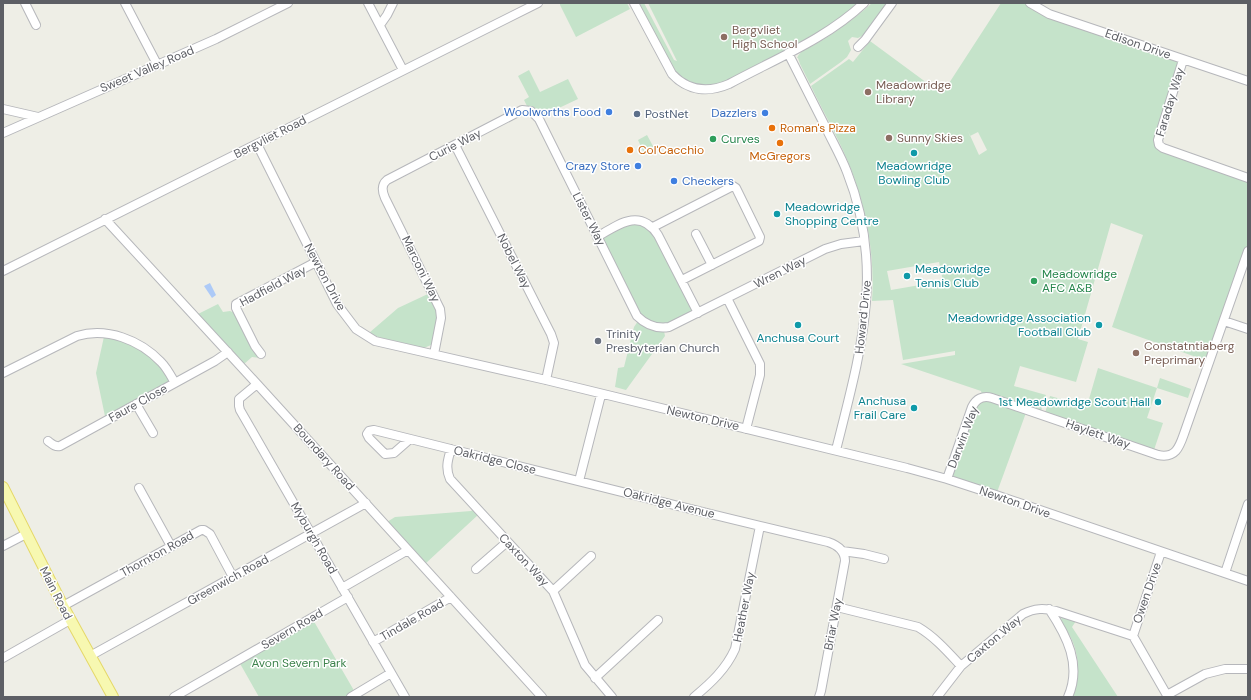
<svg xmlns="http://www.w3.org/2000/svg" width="1251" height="700" viewBox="0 0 1251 700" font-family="'DM Sans',sans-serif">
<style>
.green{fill:#c5e3ca;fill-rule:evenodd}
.water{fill:#adcaf7}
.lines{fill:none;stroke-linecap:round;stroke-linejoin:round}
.minor-casing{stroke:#b6b7bb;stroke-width:10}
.major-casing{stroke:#e5d868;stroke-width:12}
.minor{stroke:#fff;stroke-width:8}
.major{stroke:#f7f8b1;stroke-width:10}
.education-dot{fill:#8d6e63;stroke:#fff;stroke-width:1.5}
.shop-dot{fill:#3f7fe0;stroke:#fff;stroke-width:1.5}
.service-dot{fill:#5c6f8a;stroke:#fff;stroke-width:1.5}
.food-dot{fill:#e8710a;stroke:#fff;stroke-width:1.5}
.leisure-dot{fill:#2e9e5b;stroke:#fff;stroke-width:1.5}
.culture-dot{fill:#0f9aa8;stroke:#fff;stroke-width:1.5}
.worship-dot{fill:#6b7280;stroke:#fff;stroke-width:1.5}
.labels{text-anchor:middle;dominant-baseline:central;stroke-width:3;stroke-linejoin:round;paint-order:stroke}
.education-label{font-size:12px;fill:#785e54;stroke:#fff;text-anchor:start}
.street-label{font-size:12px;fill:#5d5f65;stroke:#fff}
.shop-label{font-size:12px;fill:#366cbe;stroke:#fff;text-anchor:end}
.service-label{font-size:12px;fill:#4e5e75;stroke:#fff;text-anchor:start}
.food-label{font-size:12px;fill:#c56008;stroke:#fff;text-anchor:start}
.leisure-label{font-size:12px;fill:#27864d;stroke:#fff;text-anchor:start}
.culture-label{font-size:12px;fill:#0d838f;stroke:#fff;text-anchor:end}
.worship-label{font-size:12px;fill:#5b616d;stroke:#fff;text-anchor:start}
.park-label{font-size:12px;fill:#3e834d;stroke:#fff}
</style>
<rect width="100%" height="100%" fill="#eeeee6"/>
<!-- green -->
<path class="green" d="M560 3H627L630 9 576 37 560 5Z
M634 3H644L674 60 677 61 648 3H864L844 20 717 88 679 81Z
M872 3H887L864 35 858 38 852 37 848 41 851 50 847 57 841 62 810 84 800 64 798 58H797C800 51 807 48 814 45 835 33 854 19 872 3Z
M1001 3H1030L1183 60 1158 143 1248 178V251L1210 362 1112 327 1143 235 1111 223 1078 339 1088 342 1076 382 1020 366 1014 386 1046 395 1041 411 991 394 987 393 982 394 981 391 901 364 955 355V351L903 360 893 300 872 301C875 257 867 212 852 172 841 142 824 114 811 86L849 59 853 62 870 41 942 94ZM968 131 970 136 978 132 987 150 979 155ZM939 262 943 281 891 290 887 271Z
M529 70 540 92 568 79 578 99 542 116 536 109 527 106 524 100 529 97 518 76Z
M647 135 654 148 644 153 638 140Z
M629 220 649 224 698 313 669 327 643 322 597 237Z
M430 293 438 314 433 342 431 345 424 348 378 337 369 333 398 308Z
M218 304 223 312 230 311 235 313 261 358 252 357 244 364 198 314Z
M638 321 664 331 665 336 626 390 615 387 618 368 624 367 634 327Z
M105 332 142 347 175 383 106 421 96 373Z
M1098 368 1157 388 1160 378 1191 389 1188 398 1157 388 1147 418 1163 423 1154 450 1045 413 1050 396 1087 406Z
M982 398 1027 410 996 495 947 479 972 407Z
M474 509 479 514 425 564 387 522 395 517 471 511Z
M1062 617 1076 621 1072 627 1118 697H1072C1080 677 1080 655 1070 636 1067 630 1063 625 1061 619Z
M312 618 356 694 351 697H259L238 660Z"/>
<!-- water -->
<path class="water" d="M210 283 216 295 212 298 204 286Z"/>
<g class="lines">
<defs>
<path id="minor" d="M25 3 36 25
M125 3 157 64
M368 3 403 70
M634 3 672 74C688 91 708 93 729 84 775 59 826 39 864 3
M1030 3 1049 14 1248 81
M380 25 387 15 393 3
M858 47 865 40 892 3
M788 53C800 77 813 102 825 126 832 141 841 156 847 172 886 270 860 354 836 450
M1183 60 1158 140 1159 145 1163 148 1248 178
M3 109 38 117
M3 133 216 39 288 3
M257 144 337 304 356 329 375 341 546 380 907 468 947 479 996 495 1248 581
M455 145 551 334 554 343 546 380
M105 219 257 384 542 697
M653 227 733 186 736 188 760 237 759 241 682 280
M696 234 712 265
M597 237C619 224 640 208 658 235L698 313
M3 271 538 3
M727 298 760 364V375L746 429
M1224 321 1248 329
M261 354 255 346 236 308V304L316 262
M434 354 441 318 440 309 385 198C382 191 381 185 387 180L522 110 531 111 539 119 637 316C646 325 656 329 669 327L825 249 841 244 864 241
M3 373 77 336C107 327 140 340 161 362 167 368 171 376 175 383
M257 384 239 399V406L240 410 405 697
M136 404 153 433
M410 439 394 453 385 454 369 438 367 434 369 431 374 430C525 467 676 507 828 542 837 545 845 550 845 561L821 691 819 697
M48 441C52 444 55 447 60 446L215 361 228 352
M451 449C448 459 445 468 450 479L553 591 585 665 612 697
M947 479 972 407C976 399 983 395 992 398L1158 455C1177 459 1180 445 1185 431L1248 251
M579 481 601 395
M139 488 171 546
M3 546 26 534
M842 551 864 554 884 559
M1161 552 1133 636 1168 697
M476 569 507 542
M1225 573 1248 504
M342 588 408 550
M553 591 591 556
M63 606 201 530H204L210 534 233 577
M837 607 918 627C935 637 948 652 961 666
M1049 609C1067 636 1082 665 1068 697
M373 642 451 597
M90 656 366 503
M3 658 70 620
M595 678 658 620
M1167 695 1205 674 1225 669H1248
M174 697 348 597
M351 697 391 673
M694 697C711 683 726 669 735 649L760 526
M937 697 961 666 1023 614C1035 608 1044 608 1056 611L1133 636"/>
<path id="major" d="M3 487 63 606 113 697"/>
</defs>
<!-- minor casing -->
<use href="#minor" class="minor-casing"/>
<!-- major casing -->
<use href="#major" class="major-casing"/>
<!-- minor -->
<use href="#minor" class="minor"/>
<!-- major -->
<use href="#major" class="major"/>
</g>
<!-- markers -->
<g class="education-dot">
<circle cx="724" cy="37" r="4"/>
<circle cx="868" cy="92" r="4"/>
<circle cx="889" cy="138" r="4"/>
<circle cx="1136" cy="353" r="4"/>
</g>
<g class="shop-dot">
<circle cx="609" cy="112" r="4"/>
<circle cx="765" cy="113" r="4"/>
<circle cx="638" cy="166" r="4"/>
<circle cx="674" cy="181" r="4"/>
</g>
<circle class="service-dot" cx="637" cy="114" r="4"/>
<g class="food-dot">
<circle cx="772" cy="128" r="4"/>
<circle cx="780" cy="143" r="4"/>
<circle cx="630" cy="150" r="4"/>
</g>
<g class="leisure-dot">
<circle cx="713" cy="139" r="4"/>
<circle cx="1034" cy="281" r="4"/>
</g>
<g class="culture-dot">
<circle cx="914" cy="153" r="4"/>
<circle cx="777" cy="214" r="4"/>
<circle cx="907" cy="276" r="4"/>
<circle cx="798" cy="325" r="4"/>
<circle cx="1099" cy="325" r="4"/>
<circle cx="1158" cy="402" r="4"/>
<circle cx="914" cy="408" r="4"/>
</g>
<circle class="worship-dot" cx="598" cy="341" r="4"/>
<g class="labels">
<!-- education labels -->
<g class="education-label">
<text x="732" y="30">Bergvliet<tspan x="732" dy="14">High School</tspan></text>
<text x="876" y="85">Meadowridge<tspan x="876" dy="14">Library</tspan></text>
<text x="897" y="138">Sunny Skies</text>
<text x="1144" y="346">Constatntiaberg<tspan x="1144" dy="14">Preprimary</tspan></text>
</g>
<!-- street labels -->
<g class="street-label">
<text transform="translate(1138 44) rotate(19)">Edison Drive</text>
<text transform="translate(147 69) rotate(-23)">Sweet Valley Road</text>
<text transform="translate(1170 102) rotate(-73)">Faraday Way</text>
<text transform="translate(270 137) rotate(-27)">Bergvliet Road</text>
<text transform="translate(455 145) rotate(-27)">Curie Way</text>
<text transform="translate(589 219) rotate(63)">Lister Way</text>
<text transform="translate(514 261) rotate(63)">Nobel Way</text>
<text transform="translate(421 269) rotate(64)">Marconi Way</text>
<text transform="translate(780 272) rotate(-27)">Wren Way</text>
<text transform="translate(325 277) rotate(62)">Newton Drive</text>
<text transform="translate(273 286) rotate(-28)">Hadfield Way</text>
<text transform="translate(863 317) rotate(-84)">Howard Drive</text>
<text transform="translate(138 403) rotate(-29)">Faure Close</text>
<text transform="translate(703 418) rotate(13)">Newton Drive</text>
<text transform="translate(1098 434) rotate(19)">Haylett Way</text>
<text transform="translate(963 437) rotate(-69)">Darwin Way</text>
<text transform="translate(324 457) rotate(48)">Boundary Road</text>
<text transform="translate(495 460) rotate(14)">Oakridge Close</text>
<text transform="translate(1015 502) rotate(19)">Newton Drive</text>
<text transform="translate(669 503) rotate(14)">Oakridge Avenue</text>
<text transform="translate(314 538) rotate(60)">Myburgh Road</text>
<text transform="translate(157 554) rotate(-29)">Thornton Road</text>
<text transform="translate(524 560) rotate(47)">Caxton Way</text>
<text transform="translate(228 580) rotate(-29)">Greenwich Road</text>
<text transform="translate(56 593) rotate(63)">Main Road</text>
<text transform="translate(1147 593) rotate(-71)">Owen Drive</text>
<text transform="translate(744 607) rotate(-79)">Heather Way</text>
<text transform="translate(412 620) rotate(-30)">Tindale Road</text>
<text transform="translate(833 624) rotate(-79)">Briar Way</text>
<text transform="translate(292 629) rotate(-30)">Severn Road</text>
<text transform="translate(994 639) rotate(-40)">Caxton Way</text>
</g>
<!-- shop labels -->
<g class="shop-label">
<text x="601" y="112">Woolworths Food</text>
<text x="757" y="113">Dazzlers</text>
<text x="630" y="166">Crazy Store</text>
<text x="682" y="181" text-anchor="start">Checkers</text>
</g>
<!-- service labels -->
<g class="service-label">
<text x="645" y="114">PostNet</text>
</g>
<!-- food labels -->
<g class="food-label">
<text x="780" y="128">Roman's Pizza</text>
<text x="638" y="150">Col'Cacchio</text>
<text x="780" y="156" text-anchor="middle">McGregors</text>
</g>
<!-- leisure labels -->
<g class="leisure-label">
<text x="721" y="139">Curves</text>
<text x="1042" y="274">Meadowridge<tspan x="1042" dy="14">AFC A&amp;B</tspan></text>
</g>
<!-- culture labels -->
<g class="culture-label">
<text x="914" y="166" text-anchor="middle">Meadowridge<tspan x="914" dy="14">Bowling Club</tspan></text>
<text x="785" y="207" text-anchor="start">Meadowridge<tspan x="785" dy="14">Shopping Centre</tspan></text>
<text x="915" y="269" text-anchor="start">Meadowridge<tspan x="915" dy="14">Tennis Club</tspan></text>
<text x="1091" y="318">Meadowridge Association<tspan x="1091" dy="14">Football Club</tspan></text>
<text x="798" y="338" text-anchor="middle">Anchusa Court</text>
<text x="906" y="401">Anchusa<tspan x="906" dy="14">Frail Care</tspan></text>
<text x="1150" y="402">1st Meadowridge Scout Hall</text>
</g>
<!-- worship labels -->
<g class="worship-label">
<text x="606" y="334">Trinity<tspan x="606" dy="14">Presbyterian Church</tspan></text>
</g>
<!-- park labels -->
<g class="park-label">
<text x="299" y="663">Avon Severn Park</text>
</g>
</g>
<!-- border -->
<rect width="1251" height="700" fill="none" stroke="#5d5f65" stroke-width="8"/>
</svg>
